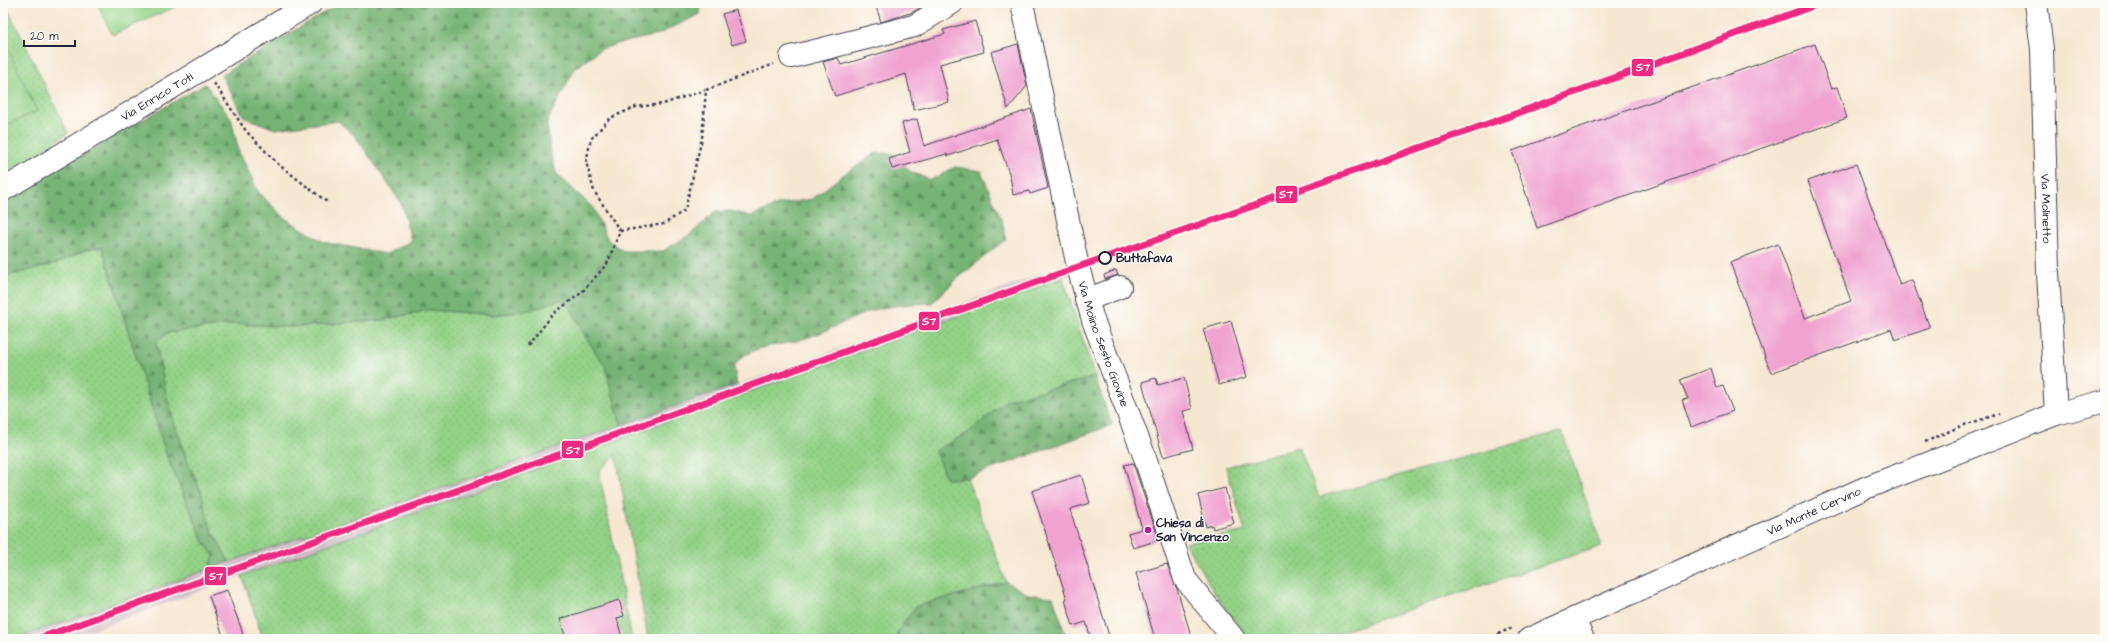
<svg xmlns="http://www.w3.org/2000/svg" width="2108" height="642" viewBox="0 0 2108 642" font-family="'Architects Daughter',sans-serif">
<style>
.railway{fill:#d2bdc8}
.grass{fill:url(#grass-dots);stroke:#5a7a61}
.forest{fill:url(#forest-firs);stroke:#4c6a58}
.park{fill:#93d187;stroke:#5a7a61}
.building{fill:#f0a3d1}
.lines{fill:none;stroke-linecap:round;stroke-linejoin:round}
.minor-casing{stroke:#424052;stroke-width:24}
.path{stroke:#424052;stroke-width:2.5;stroke-dasharray:3 3;stroke-linecap:butt}
.minor{stroke:#fff;stroke-width:22}
.rail-1-casing{stroke:#fdfcf7;stroke-width:10}
.rail-1{stroke:#ed2a81;stroke-width:7}
.stop-dot{fill:#fdfcf7;stroke:#22223b;stroke-width:2}
.poi-dot{fill:#b5179e;stroke:#fdfcf7;stroke-width:1.5}
.labels{text-anchor:middle;dominant-baseline:central;stroke-width:3;stroke-linejoin:round;paint-order:stroke}
.street-label{font-size:12px;fill:#22223b;stroke:#fdfcf7}
.stop-label{font-size:12px;font-weight:bold;fill:#22223b;stroke:#fdfcf7;text-anchor:start}
.poi-label{font-size:12px;font-weight:bold;fill:#22223b;stroke:#fdfcf7;text-anchor:start}
.line-badge{stroke:#fdfcf7;stroke-width:1.5}
.badge-label{font-size:11px;text-anchor:middle;font-weight:bold;fill:#fff}
</style>
<defs>
<pattern id="grass-dots" width="8" height="8" patternUnits="userSpaceOnUse"><rect width="8" height="8" fill="#93d187"/><path d="M2 2h.1M6 6h.1" fill="none" stroke="#7eb375" stroke-width="1.8" stroke-linecap="round"/></pattern>
<pattern id="forest-firs" width="22" height="20" patternUnits="userSpaceOnUse"><rect width="22" height="20" fill="#76b374"/><path d="M5 1l3.5 6h-7zM16 11l3.5 6h-7z" fill="#609160"/></pattern>
</defs>
<rect width="100%" height="100%" fill="#fdfcf7"/>
<filter id="ink" filterUnits="userSpaceOnUse"><feTurbulence type="fractalNoise" baseFrequency=".025" numOctaves="2"/><feDisplacementMap in="SourceGraphic" scale="8" xChannelSelector="R" yChannelSelector="G"/><feConvolveMatrix kernelMatrix="1 2 1 2 8 2 1 2 1" color-interpolation-filters="sRGB"/></filter>
<filter id="wash" filterUnits="userSpaceOnUse"><feTurbulence type="fractalNoise" baseFrequency=".012" numOctaves="4" result="noise"/><feDisplacementMap in="SourceGraphic" scale="16" xChannelSelector="R" yChannelSelector="G"/><feGaussianBlur stdDeviation="0.9" result="paint"/><feColorMatrix in="noise" values="0 0 0 0 0 0 0 0 0 0 0 0 0 0 0 0 0 1.4 0 .05"/><feComposite in="paint" operator="in"/></filter>
<g filter="url(#wash)">
<rect width="100%" height="100%" fill="#f6e7d1"/>
<!-- railway -->
<path class="railway" d="M1067 265 1071 275 1063 278 68 639H16L229 562 814 358Z"/>
<!-- grass -->
<path class="grass" d="M3 3H5L68 133 3 179Z
M102 247 168 460 204 542 214 556 209 569 16 639H3V277L54 264 86 250Z
M1063 278 1095 377 1007 400 968 433 935 451 946 479 967 478 1006 582 916 606 896 634 898 639H648L616 455 599 471 632 639H263L242 576Z
M560 300 572 310 585 336 605 366 621 425 229 562 209 524 201 491 188 463 176 427 167 398 156 343 167 333 235 324 293 327 382 320 429 310 495 315 531 310Z
M1562 431 1602 546 1319 639H1248L1216 595 1185 543 1245 531 1226 467 1299 447 1319 497Z"/>
<!-- forest -->
<path class="forest" d="M340 3H702L700 14 657 35 616 44 599 50 574 70 547 122 550 150 556 173 593 208 608 240 623 251H663L692 233 715 212 731 211 752 216 780 204 812 199 843 175 876 153 893 154 911 172 931 180 955 167 981 171 1002 221 1006 239 958 278 932 303C910 304 889 305 868 312 845 321 824 333 800 340 777 347 749 344 734 366L737 385 621 425 605 366 585 336 572 310 560 300 531 310 495 315 429 310 382 320 292 327 235 324 167 333 156 344 167 398 176 427 188 463 201 491 209 524 229 562 209 569 214 556 204 542 168 460 102 247 86 250 54 264 3 277V206L22 189 205 84 231 118 239 152 259 193 286 219 324 242 386 254 411 241 401 203 356 137 338 121 275 129 244 117 221 75Z
M1095 377 1112 425 967 478 946 479 935 451 968 433 1007 400Z
M1006 582 1028 594 1053 597 1066 635 1070 639H898L896 634 916 606Z"/>
<!-- park -->
<path class="park" d="M97 3H184L112 35Z
M3 39 37 111 3 127Z"/>
<g id="blocks">
<!-- building -->
<path class="building" d="M875 3H928L913 12 881 22Z
M736 10 746 41 732 45 722 14Z
M975 21 984 52 940 64 949 102 914 110 906 74 835 96 823 62 838 58 841 65 945 34 943 30Z
M1018 44 1027 86 1008 109 991 52Z
M1815 44 1831 89 1837 87 1847 118 1537 228 1512 151Z
M1031 109 1048 188 1030 194 1029 191 1013 195 1010 176 997 139 948 156 947 154 892 169 889 159 910 152 902 123 917 119 924 146Z
M1856 164 1900 285 1912 280 1930 328 1895 340 1891 329 1771 373 1730 262 1778 244 1805 318 1851 301 1808 181Z
M1116 270 1118 275 1105 279 1104 275Z
M1231 321 1247 377 1219 385 1203 329Z
M1711 368 1717 388 1723 386 1733 411 1691 427 1682 400 1688 399 1680 380Z
M1156 378 1158 385 1184 378 1192 409 1183 411 1193 449 1163 457 1142 382Z
M1133 463 1159 540 1133 548 1128 533 1142 529 1124 465Z
M1081 475 1090 503 1070 509 1110 639H1091L1086 622 1073 626 1065 600 1067 599 1032 491Z
M1225 488 1234 523 1213 529 1212 525 1206 527 1198 495Z
M1167 564 1177 589 1192 639H1155L1136 573Z
M227 590 241 628 244 639H224L209 596Z
M619 600 624 616 617 618 622 639H566L560 619Z"/>
</g>
</g>
<g filter="url(#ink)">
<use href="#blocks" fill-opacity="0" stroke="#424052" stroke-width="1"/>
<g class="lines">
<defs>
<g id="minor">
<path id="s1" d="M1022 3 1078 267 1093 320 1144 455 1185 579 1234 639"/>
<path id="s2" d="M2036 3 2042 49 2048 272 2056 414"/>
<path d="M791 57 914 26 952 3"/>
<path id="s3" d="M3 190 311 3"/>
<path d="M1086 300 1120 287"/>
<path d="M1574 619 1583 639"/>
<path id="s4" d="M1529 639 1865 488 2056 414 2105 401"/>
</g>
</defs>
<!-- minor casing -->
<use href="#minor" class="minor-casing"/>
<!-- path -->
<path class="path" d="M214 83 246 131 278 164 327 202
M620 231 594 191 586 162 591 139 610 118 636 107 663 104 705 90
M528 346 553 314 581 293 607 264 620 231 664 224 685 210 702 138 706 90 774 64
M1925 442 1961 426 1999 414
M1487 639 1514 627"/>
<!-- minor -->
<use href="#minor" class="minor"/>
<defs>
<path id="rail-1" d="M37 639 609 437 1078 267 1468 131 1821 3"/>
</defs>
<!-- rail-1 casing -->
<use href="#rail-1" class="rail-1-casing"/>
<!-- rail-1 -->
<use href="#rail-1" class="rail-1"/>
</g>
</g>
<!-- markers -->
<circle class="stop-dot" cx="1105" cy="258" r="6"/>
<circle class="poi-dot" cx="1148" cy="530" r="4"/>
<g class="labels">
<!-- street labels -->
<g class="street-label">
<text stroke="none"><textPath href="#s3" startOffset="180">Via Enrico Toti</textPath></text>
<text stroke="none"><textPath href="#s2" startOffset="206">Via Molinetto</textPath></text>
<text stroke="none"><textPath href="#s1" startOffset="351">Via Molino Sesto Giovine</textPath></text>
<text stroke="none"><textPath href="#s4" startOffset="312">Via Monte Cervino</textPath></text>
</g>
<!-- stop labels -->
<g class="stop-label">
<text x="1116" y="258">Buttafava</text>
</g>
<!-- poi labels -->
<g class="poi-label">
<text x="1156" y="523">Chiesa di<tspan x="1156" dy="14">San Vincenzo</tspan></text>
</g>
</g>
<g class="line-badge">
<rect x="1631" y="58" width="23" height="19" rx="4" fill="#ed2a81"/>
<rect x="1275" y="185" width="23" height="19" rx="4" fill="#ed2a81"/>
<rect x="918" y="311" width="22" height="20" rx="4" fill="#ed2a81"/>
<rect x="561" y="440" width="23" height="19" rx="4" fill="#ed2a81"/>
<rect x="204" y="566" width="23" height="20" rx="4" fill="#ed2a81"/>
</g>
<g class="badge-label">
<text x="1643" y="71">S7</text>
<text x="1286" y="198">S7</text>
<text x="929" y="325">S7</text>
<text x="573" y="454">S7</text>
<text x="216" y="580">S7</text>
</g>
<!-- margin -->
<rect width="2108" height="642" fill="none" stroke="#fdfcf7" stroke-width="16"/>
<!-- scale -->
<path d="M24 40v6h51v-6" fill="none" stroke="#22223b" stroke-width="2"/>
<text x="30" y="40" font-size="12" fill="#22223b" stroke="#fdfcf7" stroke-width="3" paint-order="stroke">20 m</text>
</svg>
